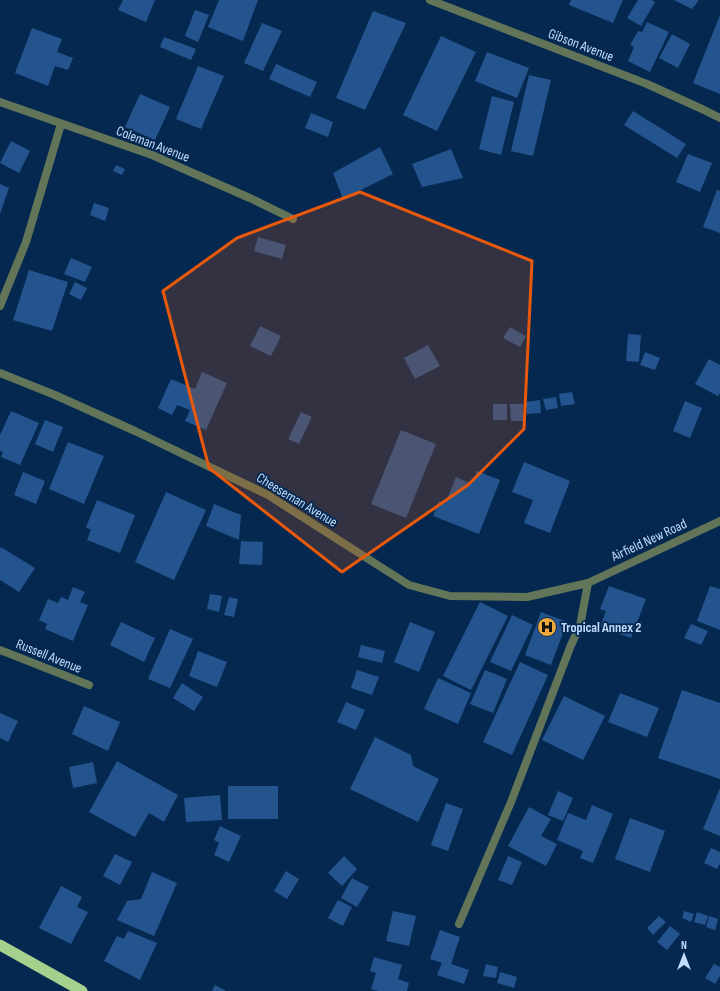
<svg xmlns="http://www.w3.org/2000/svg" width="720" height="991" viewBox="0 0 720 991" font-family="'Sofia Sans Condensed',sans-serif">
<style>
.building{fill:#24548e}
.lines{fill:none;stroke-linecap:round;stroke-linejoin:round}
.minor{stroke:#627558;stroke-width:8}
.tertiary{stroke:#627558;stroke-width:8}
.trunk{stroke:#a6d08e;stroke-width:11}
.marked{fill:#e8590c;fill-opacity:0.2;stroke:#e8590c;stroke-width:3;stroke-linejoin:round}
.labels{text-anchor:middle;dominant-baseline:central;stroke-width:3.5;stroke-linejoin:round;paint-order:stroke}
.street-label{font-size:14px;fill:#c3dcfc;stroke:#052850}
.poi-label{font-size:14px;font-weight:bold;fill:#c3dcfc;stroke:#052850;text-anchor:start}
</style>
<rect width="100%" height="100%" fill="#052850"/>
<!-- building -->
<path class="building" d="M123 0H155L146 22 118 10Z
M219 0H258L243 41 208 27Z
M571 0H623L613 23 569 5Z
M638 0H652L655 2 641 26 627 18Z
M674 0H699L692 9Z
M195 10 209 15 198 42 185 36Z
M373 11 406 23 365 110 336 98Z
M720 15V94L693 83Z
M647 22 669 32 650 72 628 61 634 47 630 45 638 31 642 32Z
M262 23 282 31 263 71 244 63Z
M32 28 62 39 57 52 73 58 68 70 55 66 48 86 15 73Z
M672 34 690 44 678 68 659 58Z
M441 36 476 52 437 131 403 115Z
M164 37 196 49 191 60 160 47Z
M487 52 529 68 517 98 475 81Z
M276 64 317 82 310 97 269 79Z
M198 66 224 76 201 129 176 119Z
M529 75 551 80 533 156 511 151Z
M140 94 170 107 155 140 125 127Z
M492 96 514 102 501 155 479 149Z
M633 111 686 144 677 158 624 125Z
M311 113 333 122 328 137 305 128Z
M11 141 30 151 19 173 0 163Z
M380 147 393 174 343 199 333 173Z
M451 149 463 178 422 187 412 164Z
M688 154 712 163 700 192 676 182Z
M116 165 125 169 122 175 113 171Z
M0 184 9 188 0 214Z
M717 190 720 191V233L703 227Z
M94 203 109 208 105 221 90 215Z
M258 237 286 245 282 259 254 251Z
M71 258 92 267 85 282 64 274Z
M29 270 68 282 52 331 13 320Z
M75 282 87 288 81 300 69 294Z
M260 326 281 336 271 356 250 346Z
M510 327 526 336 520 347 503 338Z
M628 334 641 335 639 362 626 361Z
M428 345 440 366 415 379 404 358Z
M645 352 660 358 655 370 640 365Z
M709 359 720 365V393L718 396 695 384Z
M202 372 227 383 206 430 185 421 190 410 177 405 172 415 158 408 171 379 195 389Z
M572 392 575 404 561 406 559 394Z
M556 397 558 408 546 410 543 399Z
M540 400 541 413 527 414 526 402Z
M685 401 702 408 690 438 673 431Z
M493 404H507V420H493Z
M510 404H523V421H511Z
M11 411 39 423 20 465 1 457 3 452 0 451V435Z
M301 412 312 417 299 444 288 439Z
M45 420 63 427 53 452 35 444Z
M401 430 436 444 406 518 371 504Z
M68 442 104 456 84 504 49 489Z
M524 462 570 481 550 533 524 523 533 500 512 492Z
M477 471 500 480 479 534 433 516 439 501 445 504 456 477 472 484Z
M23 472 45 481 36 504 14 495Z
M166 492 206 510 174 580 135 562Z
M97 500 135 515 120 553 87 540 91 530 86 527Z
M214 504 241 515 239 540 206 526Z
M241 541 263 542 262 565 239 564Z
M1 547 35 568 19 592 0 580V549Z
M609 586 646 599 631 638 600 627 606 611 600 609Z
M710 586 720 589V630L697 621Z
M73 587 85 592 80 602 88 605 73 641 45 629 47 624 39 620 48 599 58 603 61 597 68 600Z
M210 594 222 596 219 612 207 609Z
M229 597 238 599 234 617 224 615Z
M480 602 508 616 471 690 443 676Z
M541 612 567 622 551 665 525 655Z
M512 615 533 625 511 671 490 662Z
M121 622 155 638 144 662 110 645Z
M410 622 435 632 419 672 394 662Z
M691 624 708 631 701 645 684 638Z
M170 629 193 639 170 688 148 679Z
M361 645 385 651 382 663 358 657Z
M198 651 227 662 217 687 189 676Z
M520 662 548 675 512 755 483 742Z
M357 670 379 677 372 695 351 688Z
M485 670 507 679 493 713 470 704Z
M438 678 471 693 458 724 424 709Z
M182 683 203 697 194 711 173 698Z
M682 690 720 703V779L658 758Z
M620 693 659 708 647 737 608 722Z
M564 696 605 716 583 760 542 740Z
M346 702 365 710 356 730 337 722Z
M84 706 120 722 108 751 72 734Z
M0 713 18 721 8 742 0 738Z
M375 737 411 755 413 766 439 779 418 822 350 789Z
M117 761 178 795 164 822 149 813 135 837 89 812Z
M93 762 97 783 73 788 69 767Z
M228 786H278V819H228Z
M720 788V836L703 829Z
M558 791 573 798 563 821 548 815Z
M220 795 222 820 186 822 184 798Z
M446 803 463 809 448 851 431 845Z
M592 805 613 814 593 863 580 858 583 851 557 840 568 813 586 820Z
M529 807 551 819 541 836 557 844 546 866 508 846Z
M630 818 665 831 650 872 615 859Z
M220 826 241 836 229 862 214 855 219 843 214 840Z
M711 848 720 852V863L717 869 704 863Z
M115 854 132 862 120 885 103 876Z
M344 856 357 869 342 886 328 873Z
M508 856 522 862 512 885 498 880Z
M286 871 299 879 287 899 274 891Z
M152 872 177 883 154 936 117 920 127 901 141 899Z
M352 878 369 887 357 907 341 898Z
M61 886 82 897 77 907 88 912 71 944 39 928Z
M338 900 352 907 343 926 328 918Z
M393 911 416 916 409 946 386 941Z
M684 911 694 914 691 922 682 918Z
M697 912 708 916 705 925 694 922Z
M659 916 666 922 653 935 647 928Z
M709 916 718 919 715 930 706 927Z
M670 926 680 934 667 950 657 942Z
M440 930 460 937 451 964 469 970 464 984 437 975 442 963 430 959Z
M128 931 157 943 140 980 104 961 117 936 124 939Z
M374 957 402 965 398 979 409 983 407 991H378L371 989 376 973 370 971Z
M486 964 498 967 496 978 483 976Z
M714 964 720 967V976L715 984 705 978Z
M500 972 517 977 514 988 497 983Z
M215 985 226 991H212Z"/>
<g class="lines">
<!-- minor -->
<path class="minor" d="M430 0 647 84 702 109 720 118
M0 102 152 155 252 199 293 219
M0 306 26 242 61 124
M0 650 89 685
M459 924 511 802 571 645 580 626 588 583"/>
<!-- tertiary -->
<path class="tertiary" d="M0 373 55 395 135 431 268 495 409 585 450 596 527 597 588 583 720 521"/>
<!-- trunk -->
<path class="trunk" d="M0 945 82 991"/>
</g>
<!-- marked area -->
<path class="marked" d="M360 192 532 261 524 429 468 485 342 572 209 468 163 291 237 238Z"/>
<!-- icons -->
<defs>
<symbol id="hospital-disc" viewBox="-11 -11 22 22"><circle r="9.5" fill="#eda83b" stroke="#052850"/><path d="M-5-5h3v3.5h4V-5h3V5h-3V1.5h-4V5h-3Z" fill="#111"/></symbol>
</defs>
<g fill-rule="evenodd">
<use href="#hospital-disc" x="536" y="616" width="22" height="22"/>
</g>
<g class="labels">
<!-- street labels -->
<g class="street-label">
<text transform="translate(581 45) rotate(21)">Gibson Avenue</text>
<text transform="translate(153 144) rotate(21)">Coleman Avenue</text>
<text transform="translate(297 500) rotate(31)">Cheeseman Avenue</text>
<text transform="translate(649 540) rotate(-25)">Airfield New Road</text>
<text transform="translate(49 656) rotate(22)">Russell Avenue</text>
</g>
<!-- poi labels -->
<g class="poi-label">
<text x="561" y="627">Tropical Annex 2</text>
</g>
</g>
<!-- north arrow -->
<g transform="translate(684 955)" stroke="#052850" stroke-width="3" paint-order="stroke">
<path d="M0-3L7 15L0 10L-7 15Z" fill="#c3dcfc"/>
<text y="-6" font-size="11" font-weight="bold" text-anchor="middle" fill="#c3dcfc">N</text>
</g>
</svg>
